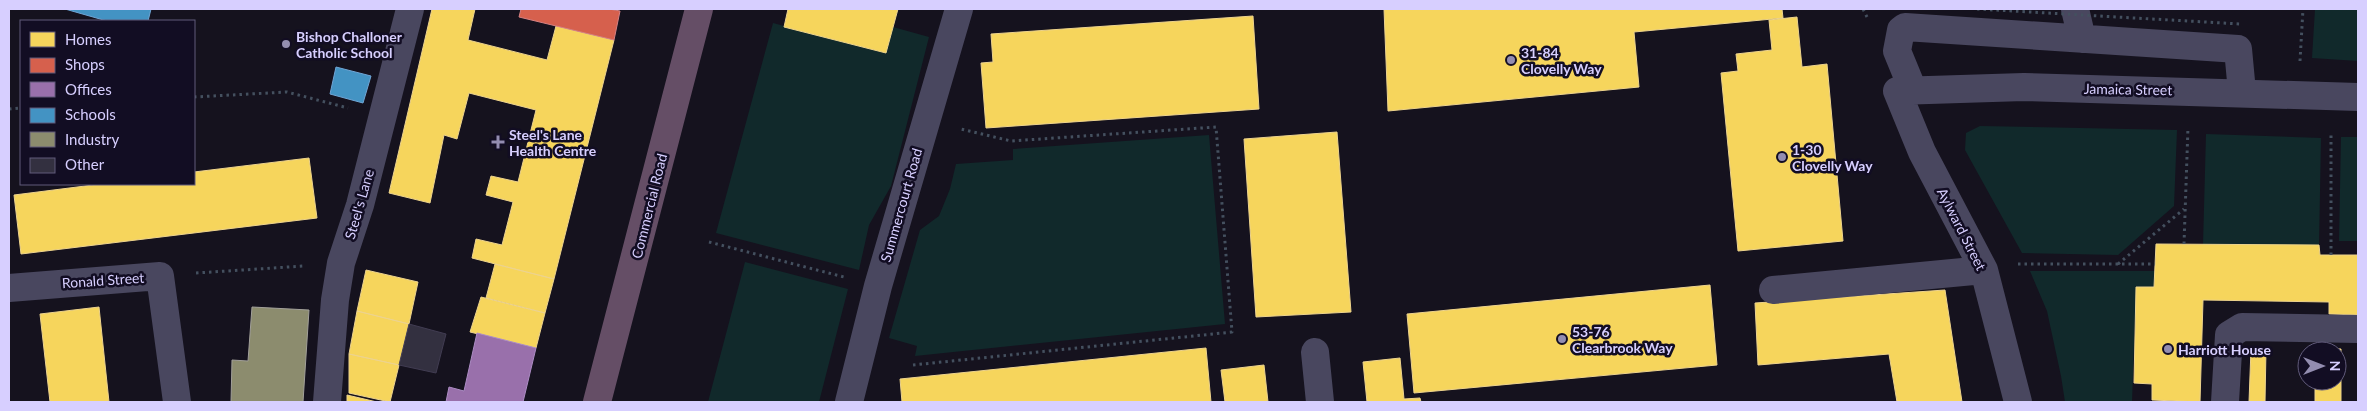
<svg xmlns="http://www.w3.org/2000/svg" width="2367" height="411" viewBox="0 0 2367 411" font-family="Lato,sans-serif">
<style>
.green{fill:#11292b}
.homes{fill:#f6d55c;stroke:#edd38d}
.shops{fill:#d6604d;stroke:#d68182}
.offices{fill:#9970ab;stroke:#ac8cc4}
.schools{fill:#4393c3;stroke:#6fa5d5}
.industry{fill:#8c8c6e;stroke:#a2a09a}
.building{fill:#333040;stroke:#413c52}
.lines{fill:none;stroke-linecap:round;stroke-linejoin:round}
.path{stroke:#44505f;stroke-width:3;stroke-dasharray:2.5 4;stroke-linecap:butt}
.minor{stroke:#49475f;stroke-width:28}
.highway{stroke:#654e66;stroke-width:28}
.path-bridge{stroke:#44505f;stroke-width:3;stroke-dasharray:2.5 4;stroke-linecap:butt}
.poi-dot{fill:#938db0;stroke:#120d23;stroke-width:2}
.labels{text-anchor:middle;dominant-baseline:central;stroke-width:5;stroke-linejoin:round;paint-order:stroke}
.poi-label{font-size:14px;font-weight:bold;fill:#d7cfff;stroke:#120d23;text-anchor:start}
.street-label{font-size:14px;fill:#d7cfff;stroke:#120d23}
</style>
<rect width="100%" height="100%" fill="#15121e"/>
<!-- green -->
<path class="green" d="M2315 9H2358V61L2312 58Z
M773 23 885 53 893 27 929 37 891 186 869 225 859 270 716 233Z
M1980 126 2177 130 2174 206 2118 255 2022 253 1965 150 1966 133Z
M2206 134 2321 138 2319 245H2203Z
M1209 135 1225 324 915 356 917 346 889 338 920 230 939 216 950 189 956 164 1013 160V149Z
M2341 137H2358V241H2339Z
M745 262 848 289 819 402H708Z
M2030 271H2155L2154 287H2136L2132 402H2065L2061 376 2047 311Z"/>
<!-- homes -->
<path class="homes" d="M432 9H475L468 40 547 60 556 26 614 40 554 279 472 258 476 239 502 245 513 202 486 195 491 176 518 182 536 110 469 93 457 139 444 135 430 203 389 193Z
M788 9H898L886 53 784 27Z
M1384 9H1782L1783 18 1634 32 1639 87 1388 111Z
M1253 16 1259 109 986 128 981 63 993 62 991 34Z
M1797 17 1802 67 1827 64 1843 241 1738 251 1721 73 1738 71 1736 54 1772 50 1769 20Z
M1337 132 1351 312 1256 317 1244 139Z
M309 158 317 218 21 254 14 195 101 184H194V172Z
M2156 244 2319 245 2320 255H2358V315L2329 314V302L2203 300 2200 402 2152 400V384L2134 383 2136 287H2154Z
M495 264 554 279 545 313 486 298Z
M366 270 418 282 409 324 357 311Z
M1710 285 1717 365 1414 393 1407 314Z
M1945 290 1962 402H1897L1889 354 1758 365 1755 303Z
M481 297 545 313 536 348 470 332Z
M99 307 109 402H50L40 314Z
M357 311 409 324 399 365 349 354Z
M1206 348 1211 402H902L900 379Z
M2315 348 2341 349V402H2315V381H2337V351H2315Z
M2251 349H2266L2265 402H2249Z
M349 354 399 365 390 402 349 393Z
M1400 358 1404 399 1420 398 1421 402H1367L1363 362Z
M1264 365 1268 402H1225L1221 370Z
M347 395 377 402H347Z"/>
<!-- shops -->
<path class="shops" d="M521 9H609L620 11 614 40 519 17Z"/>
<!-- offices -->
<path class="offices" d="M477 333 536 348 523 402H446L449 387 464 391Z"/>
<!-- schools -->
<path class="schools" d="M65 9H151L148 21H107Z
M336 67 371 76 363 103 330 94Z"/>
<!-- industry -->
<path class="industry" d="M252 307 309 310 303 402H231L232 360 248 361Z"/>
<!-- building -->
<path class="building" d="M409 324 446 334 436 373 399 365Z"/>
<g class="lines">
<!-- path -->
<path class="path" d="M1863 9 1867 17
M2300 61 2303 9
M194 97 287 92 348 108
M9 109 21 108
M709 242 844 277
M2184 244 2188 127
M2331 255V132
M2018 264H2155
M2118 264 2184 209
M196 273 304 266
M913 365 1232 332 1216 127 1011 141 961 129"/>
<!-- minor -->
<path class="minor" d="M2075 9 2082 39
M1913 90 1897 51 1901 30 1905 27 2238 49 2242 92
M9 288 160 276 177 402
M1773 290 1984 270
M1315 352 1320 402
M327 402 335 300 341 263 360 205 410 9
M849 402 878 286 959 9
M2018 402 1984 270 1922 152 1897 91 2024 87 2358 97
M2225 402 2229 335 2242 327 2358 329"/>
<!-- highway -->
<path class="highway" d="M597 402 699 9"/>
<!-- path-bridge -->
<path class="path-bridge" d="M1977 9 2240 24"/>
</g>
<!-- markers -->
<g class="poi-dot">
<circle cx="286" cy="44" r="5"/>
<circle cx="1511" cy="60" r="5"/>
<path d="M495.5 134.5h5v5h5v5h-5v5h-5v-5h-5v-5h5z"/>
<circle cx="1782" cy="157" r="5"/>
<circle cx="1562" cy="339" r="5"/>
<circle cx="2168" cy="349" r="5"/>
</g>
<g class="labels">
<!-- poi labels -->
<g class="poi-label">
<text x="296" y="36">Bishop Challoner<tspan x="296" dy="16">Catholic School</tspan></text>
<text x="1521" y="52">31-84<tspan x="1521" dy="16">Clovelly Way</tspan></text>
<text x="509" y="134">Steel's Lane<tspan x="509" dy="16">Health Centre</tspan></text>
<text x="1792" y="149">1-30<tspan x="1792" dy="16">Clovelly Way</tspan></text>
<text x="1572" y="331">53-76<tspan x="1572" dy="16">Clearbrook Way</tspan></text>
<text x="2178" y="349">Harriott House</text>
</g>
<!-- street labels -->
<g class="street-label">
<text transform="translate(2128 89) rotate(1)">Jamaica Street</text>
<text transform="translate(359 204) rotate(-74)">Steel's Lane</text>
<text transform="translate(901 205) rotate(-74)">Summercourt Road</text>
<text transform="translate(649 206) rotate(-76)">Commercial Road</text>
<text transform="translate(1962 229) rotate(63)">Aylward Street</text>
<text transform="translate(103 280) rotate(-4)">Ronald Street</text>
</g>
</g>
<!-- border -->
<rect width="2367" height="411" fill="none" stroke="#d7cfff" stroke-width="20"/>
<!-- legend -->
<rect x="20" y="20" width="175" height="165" fill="#120d23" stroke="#615b7b"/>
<rect x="30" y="32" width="25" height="15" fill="#f6d55c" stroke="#615b7b"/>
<text x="65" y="45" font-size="15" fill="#d7cfff">Homes</text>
<rect x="30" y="58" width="25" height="15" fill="#d6604d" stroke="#615b7b"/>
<text x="65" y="70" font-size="15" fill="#d7cfff">Shops</text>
<rect x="30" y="82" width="25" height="15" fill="#9970ab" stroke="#615b7b"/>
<text x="65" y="95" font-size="15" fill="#d7cfff">Offices</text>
<rect x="30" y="108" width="25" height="15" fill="#4393c3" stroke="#615b7b"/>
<text x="65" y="120" font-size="15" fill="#d7cfff">Schools</text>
<rect x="30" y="132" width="25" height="15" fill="#8c8c6e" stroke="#615b7b"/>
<text x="65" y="145" font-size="15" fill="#d7cfff">Industry</text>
<rect x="30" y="158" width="25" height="15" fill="#333040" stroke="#615b7b"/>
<text x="65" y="170" font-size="15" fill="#d7cfff">Other</text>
<!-- north arrow -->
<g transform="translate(2322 366) rotate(90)"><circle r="24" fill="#120d23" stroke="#615b7b"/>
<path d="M0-4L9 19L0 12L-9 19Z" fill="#938db0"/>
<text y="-8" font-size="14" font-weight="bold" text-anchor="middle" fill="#d7cfff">N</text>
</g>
</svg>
